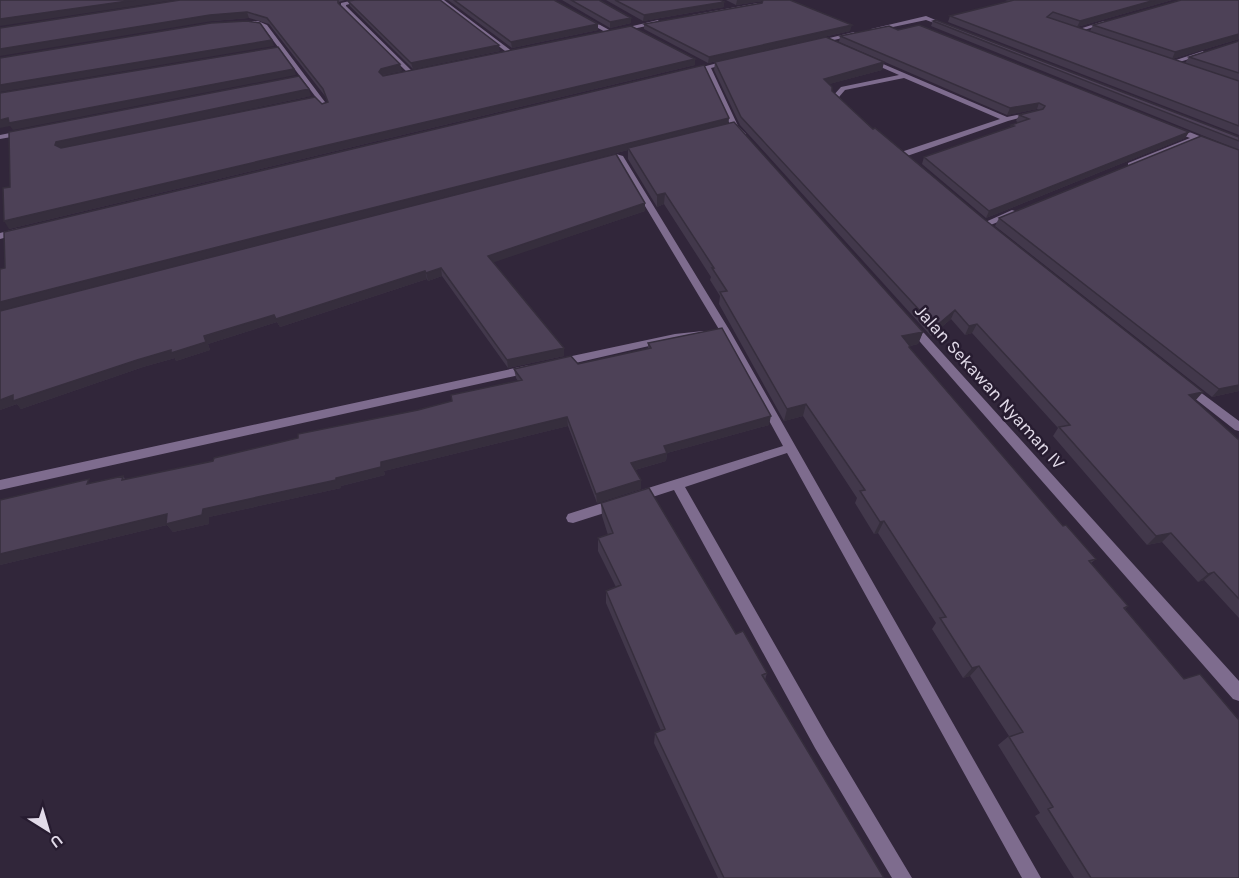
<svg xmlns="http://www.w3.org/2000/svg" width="1239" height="878" viewBox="0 0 1239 878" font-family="Karla,sans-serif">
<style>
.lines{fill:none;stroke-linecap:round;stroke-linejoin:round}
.street{fill:#7e6c8e;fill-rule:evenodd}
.wall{fill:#42384b}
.shaded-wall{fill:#362e3d}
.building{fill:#4d4157;stroke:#362e3d;stroke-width:1.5}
.labels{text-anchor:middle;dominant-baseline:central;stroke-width:5;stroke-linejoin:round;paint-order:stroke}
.street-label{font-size:18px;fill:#e2dbe9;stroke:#271c30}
</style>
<rect width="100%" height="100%" fill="#31263a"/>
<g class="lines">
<!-- street -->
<path class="street" d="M354 0H364L346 5V6L413 72V74H409L341 7V3Z
M438 0H444L513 52V54H509Z
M758 3 760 6 695 17 692 15Z
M584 16 611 31 612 32 607 33 582 19Z
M926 16 950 26 945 27 926 20 874 31 871 29Z
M658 20 660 23 619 32 616 30Z
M242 21H258L267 25 328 106V108H324L263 27 242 23Z
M1104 21 1109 22 1078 32 1073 31Z
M854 32 856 35 816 44 813 42Z
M1203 51 1205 54 1173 64 1170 62Z
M869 58 1007 117 1031 112 1034 114 1008 121 907 156H901V152L1000 119 904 78 845 90 839 97 848 106 843 107 832 97 841 87 899 75 867 61Z
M729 60 731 63 711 68 738 126 746 134 742 136 731 127 705 69 690 73 687 71Z
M1171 127H1177L1239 152V157L1197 141 1134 167H1128V163L1190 138 1171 131Z
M25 130H28V134L0 139V135Z
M616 154 623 156 730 331 1041 878H1022L787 453 685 487 827 736 912 878H892L815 748 674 490 637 502 632 501 631 497 632 493 783 446 720 331 615 156Z
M1012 210 1015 211V215L988 226 981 224Z
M19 228 23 231 22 233 0 239V233Z
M911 322 915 323 1239 681V701L1233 699 907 327V323Z
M703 331 708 334 707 336 675 340 558 367 553 363 558 359 675 334Z
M529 365 533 366 534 369 533 372 0 490V480Z
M1188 383 1239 421V431L1235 430 1184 390 1182 387 1184 384Z
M615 499 620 500 622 504 620 508 573 523 568 522 566 518 568 514Z"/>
</g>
<!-- wall -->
<path class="wall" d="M180 0H345L339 2V4L402 71 383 75 695 59V65L9 229 10 187 9 132 311 96 95 141 328 102 325 96 269 24 249 18 213 21Z
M448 0H554L598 30 512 48Z
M562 0H599L631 23 610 28Z
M606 0H720L724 7 643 21Z
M726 0H790L850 31 708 63 644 29V24L762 3 763 1 736 5Z
M1005 0H1172L1077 27 1051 18 1239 81V135L948 22 950 16 1009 1Z
M1239 0V39L1172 59 1090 31 1093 25Z
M348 1 500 51 413 69 350 6Z
M933 21 1239 137V150L931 26Z
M840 36 1189 132 1185 138 986 218 922 164 924 157 1010 128 1011 125 1019 123 1016 121 1019 115 1039 110 1037 109 1007 115 839 42Z
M1239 41V81L1185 63 1189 57Z
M715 62H884L882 70 829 84 832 91 873 129 1195 400 1239 440V618L1204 580 1198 582 1162 542 1147 545 1053 436 1058 428 972 333 965 335 951 319 931 336 740 125 714 70Z
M729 118 728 123 923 332 918 344 910 346 909 348 1063 526 1096 559 1091 563 1128 606 1125 609 1239 878H1074L1035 816 1040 813 998 745 1009 736 970 676 963 678 932 629 936 623 878 533 874 534 855 503 857 498 803 416 784 421 719 304 720 296 710 280 711 277 664 204 657 207 628 159V150L192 262 645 203V211L493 262 564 348V356L508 368 442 276 428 281 427 279 280 327 277 322 208 344 210 350 176 361 175 358 143 367 21 409 17 404 0 410V269Z
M999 218 1239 391 1212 397 995 226Z
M648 343 769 425 667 453 666 461 635 470 641 480V489L597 503 568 426 384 471 385 475 341 486V488L209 517V524L173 532 167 525 0 565V500L93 483 123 476 126 480 213 461 418 410 452 401 518 381 516 378 514 369 578 364 648 349Z
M601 503 736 634 767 673 765 680 884 878H718L654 743 655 733 661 731 606 603V591L616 587 598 551V538L608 535 602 516Z"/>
<!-- shaded-wall -->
<path class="shaded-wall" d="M135 0H175L0 26V19Z
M737 0H764V1L736 5Z
M1155 0H1172L1077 27 1080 21Z
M724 2V7L643 21 644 15Z
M247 12 249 18 213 21 0 56V49L210 15Z
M631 18V23L610 28V22Z
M598 24V30L512 48 511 42Z
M852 25 850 31 708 63 709 57Z
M1239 34V39L1172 59 1175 52Z
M272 40 274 46 0 92V85Z
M499 45 500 51 413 69 411 63Z
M695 59V65L9 229 4 221Z
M884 62 882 70 822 86 824 79Z
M400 64 402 71 382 75 379 72 381 69Z
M294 69 296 75 13 130 10 126 0 128V120Z
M309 89 311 96 61 149 55 145 56 142Z
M1039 103 1037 109 1007 115 1010 108Z
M729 118 728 124 628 148V150L0 311V302Z
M1189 132 1185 138 986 218 989 211Z
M665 193 664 204 657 207V195Z
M645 203V211L489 264 488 256Z
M441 268 442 276 428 281 426 273Z
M425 271 427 279 280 327 277 322 208 344 210 350 176 361 175 358 143 367 21 409 17 404 0 410V400L274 315Z
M955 310 951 319 931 336 935 327Z
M977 324 972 333 965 335 969 326Z
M923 332 918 344 910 346 905 358 902 336Z
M564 348V356L508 368 507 360Z
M1239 385V391L1212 397 1219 389Z
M1203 392 1195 401 1189 395Z
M806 404 803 416 784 421 787 409Z
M771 416 769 425 667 453 666 461 631 471V463L664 446Z
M567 417 568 426 384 471 385 475 341 486V488L209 517V524L173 532 167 525 0 565V554L167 514 203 509 336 478 381 462Z
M641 480V489L597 503 596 494Z
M884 521 878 533 874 534 880 522Z
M1171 533 1162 542 1147 545 1156 536Z
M1214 572 1204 580 1198 582 1208 574Z
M979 666 970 676 963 678 972 668Z"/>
<!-- building -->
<path class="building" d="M0 0H135L0 19Z
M180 0H338V3L400 64 381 69 379 72 383 76 631 26 695 59 4 221 3 188 10 187 9 132 299 76 309 89 56 142 55 145 61 148 315 97 322 104 328 102 323 89 267 18 247 12 210 15 0 49V28Z
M355 0H440L499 45 411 63 348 1Z
M454 0H554L598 24 511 42Z
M571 0H599L631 18 610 22Z
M615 0H720L724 2 644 15Z
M763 0H790L852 25 709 57 644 24 762 3Z
M1014 0H1155L1080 21 1053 12 1047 17 1239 81V126L950 16Z
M1181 0H1239V34L1175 52 1093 25Z
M936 20 1239 137V141L933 21Z
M247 21 260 23 272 40 0 85V58L211 23Z
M919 25 1189 132 989 211 924 157 1014 126 1011 125 1029 119 1019 115 1043 109 1045 106 1039 103 1010 108 840 36 889 26 898 30Z
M826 37 884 62 824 79 832 87V91L873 129 875 128 984 219 1203 392 1189 395 1239 440V599L1214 572 1208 574 1171 533 1156 536 1059 427 1070 425 977 324 969 326 955 310 935 327 741 117 715 62Z
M1239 41V73L1189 57Z
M278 47 294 69 9 123 8 118 0 120V93Z
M704 65 729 118 0 302V269L5 268 4 232Z
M734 122 923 332 902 336 910 346 909 347 1063 526 1066 525 1096 559 1089 561 1128 606 1124 608 1184 679 1200 674 1239 720V878H1091L1048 809 1053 807 1009 737 1023 732 979 666 972 668 940 618 946 617 884 521 880 522 860 491 865 490 806 404 787 409 720 292 727 291 712 268H714L665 193 657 195 628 148Z
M1201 136 1239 150V385L1219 389 999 218Z
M616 154 645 203 488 256 564 348 507 360 441 268 426 273 425 271 276 319 274 315 204 336 206 342 171 353V350L137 360 13 401V395L0 400V311Z
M722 328 771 416 664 446 667 453 631 463 641 480 596 494 567 417 381 462V467L336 478V480L203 509 202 515 166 524 167 514 0 554V500L89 479 87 484 123 476 122 480 213 461 214 458 298 438V434L418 410 452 401 451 395 522 380 514 369 571 356 578 364 651 348 648 343Z
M649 488 736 634 743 631 767 673 762 675 884 878H724L655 733 665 729 606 591 621 585 598 538 613 533 601 503Z"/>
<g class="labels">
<!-- street labels -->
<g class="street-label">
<text transform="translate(990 387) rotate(48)">Jalan Sekawan Nyaman IV</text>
</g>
</g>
<!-- north arrow -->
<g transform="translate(48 830) rotate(143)" stroke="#271c30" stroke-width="4.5" paint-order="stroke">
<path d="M0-4.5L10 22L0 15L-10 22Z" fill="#e2dbe9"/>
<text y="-9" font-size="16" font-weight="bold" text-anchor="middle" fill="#e2dbe9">U</text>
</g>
</svg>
